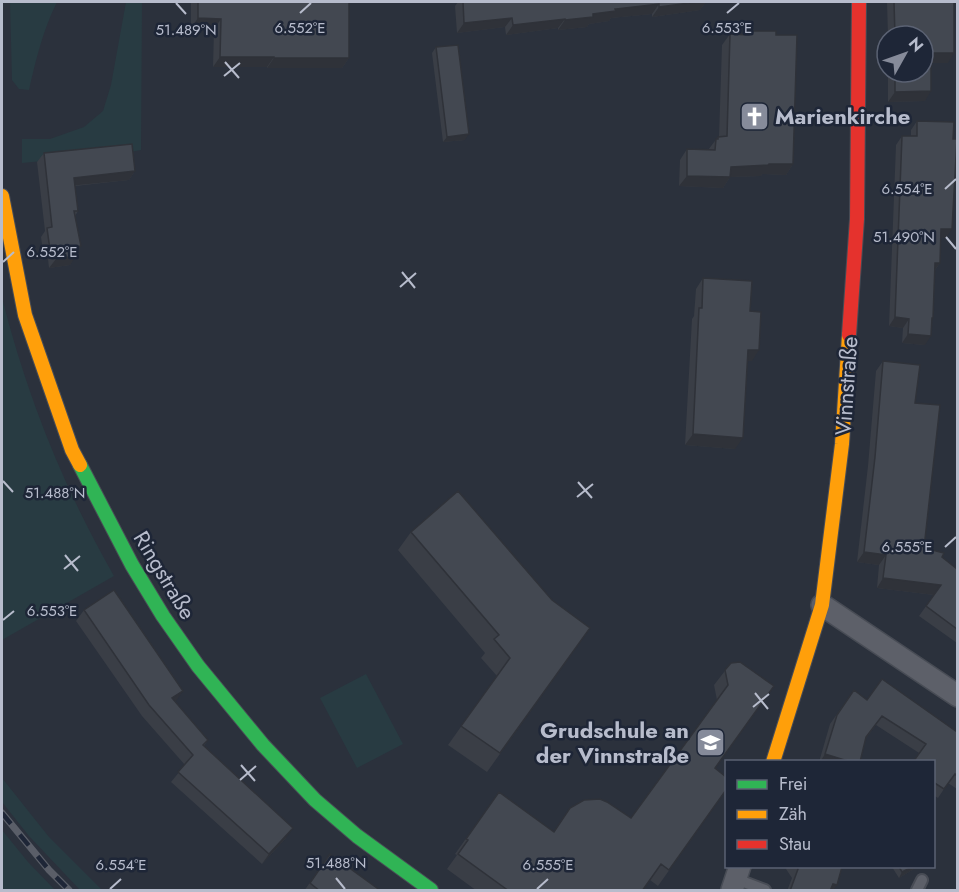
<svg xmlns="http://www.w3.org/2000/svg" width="959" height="892" viewBox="0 0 959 892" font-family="Jost,sans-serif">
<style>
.green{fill:#283b42}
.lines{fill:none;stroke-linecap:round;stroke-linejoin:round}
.lane-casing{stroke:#484c55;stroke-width:14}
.street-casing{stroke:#484c55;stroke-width:24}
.fast-casing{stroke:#484c55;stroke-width:16}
.slow-casing{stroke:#484c55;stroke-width:16}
.jam-casing{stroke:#484c55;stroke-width:16}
.lane{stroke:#5d6069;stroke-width:10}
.street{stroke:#5d6069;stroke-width:21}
.fast{stroke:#30b455;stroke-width:14}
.slow{stroke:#ff9f0a;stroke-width:14}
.jam{stroke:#e5322d;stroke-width:14}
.rail-casing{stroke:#5a5e68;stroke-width:7}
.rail{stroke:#1e2637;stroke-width:4.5;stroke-dasharray:14;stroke-linecap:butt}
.wall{fill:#3a3e46}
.shaded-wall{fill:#2f3239}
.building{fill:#434851;stroke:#2f3239;stroke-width:1.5}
.ticks{fill:none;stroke:#b7bccc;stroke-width:2}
.labels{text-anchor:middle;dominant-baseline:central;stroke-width:5;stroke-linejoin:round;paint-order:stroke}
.poi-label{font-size:22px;font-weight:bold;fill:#b7bccc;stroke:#1e2637;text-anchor:start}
.street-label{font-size:22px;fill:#b7bccc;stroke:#1e2637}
.ticks-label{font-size:15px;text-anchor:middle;fill:#b7bccc;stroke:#1e2637;stroke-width:5;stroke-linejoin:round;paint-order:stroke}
</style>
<rect width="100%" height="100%" fill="#2b313c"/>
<!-- green -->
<path class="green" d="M10 2H57C43 30 36 59 29 90L19 89 12 80Z
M126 2H142L141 150 125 153 22 163V139H50L84 127 103 111 111 85Z
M2 298C27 396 63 487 114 576L2 640Z
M366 674 403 744 357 768 320 698Z
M2 778 49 837 102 890H80L29 836 2 802Z
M2 830 28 862 55 890H2Z"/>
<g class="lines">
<defs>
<path id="lane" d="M736 879 765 890
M917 890 922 880"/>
<path id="street" d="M822 605 958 696
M732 890 740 866"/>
<path id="fast" d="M80 465 132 565 163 616 198 666 263 745 315 800 357 836 431 890"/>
<path id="slow" d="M2 196 25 315 72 450 80 465
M773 762 822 605 842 444 849 335"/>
<path id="jam" d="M849 335 857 219 859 2"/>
</defs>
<!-- lane casing -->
<use href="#lane" class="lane-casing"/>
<!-- street casing -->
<use href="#street" class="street-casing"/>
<!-- fast casing -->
<use href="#fast" class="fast-casing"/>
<!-- slow casing -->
<use href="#slow" class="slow-casing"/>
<!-- jam casing -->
<use href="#jam" class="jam-casing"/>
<!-- lane -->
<use href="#lane" class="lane"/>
<!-- street -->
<use href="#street" class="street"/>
<!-- fast -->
<use href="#fast" class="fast"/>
<!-- slow -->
<use href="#slow" class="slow"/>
<!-- jam -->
<use href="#jam" class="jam"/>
<defs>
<path id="rail" d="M2 813 49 870 69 890"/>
</defs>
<!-- rail casing -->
<use href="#rail" class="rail-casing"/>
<!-- rail -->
<use href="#rail" class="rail"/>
</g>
<!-- wall -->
<path class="wall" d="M191 2H349V58L342 68H267V67H213L214 29 191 28Z
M458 2H706L700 10 652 17V14L611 18 609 21 589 24 587 27 558 30V28L506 35 505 27 457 33 455 6Z
M887 2H954L948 63H931L925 101 888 102V72H923V36H888Z
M749 31 793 164 786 175 762 174 761 176 730 177 723 188 679 186 680 160 687 149 708 150 718 137H719L722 45 730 34 746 35Z
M436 47 465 140 443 142 432 53Z
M917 121 946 238H941L940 263 935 270 931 321 925 345 902 343 903 328 889 326 896 145 902 136H911V130Z
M44 153 135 171 129 180 75 186 78 211 75 216 76 253 70 265 49 268 48 259H44L41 237 45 231 37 162Z
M703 278 750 311 752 361H747L735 449 685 445 692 319 694 316 696 289Z
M883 361 915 403 924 548 942 557 957 569V643L919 616 934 595 877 588 879 565 857 562 868 466 876 371Z
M411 532 552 600 590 628 487 772 448 745 497 676 481 658 485 653 398 550Z
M84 610 176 701 175 702 208 740 204 746 286 838 262 864 171 782 185 765 142 716 76 621Z
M731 663 715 769 726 790 658 886 650 880 642 891H477L447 869 457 855 455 854 499 792 554 832 631 818 717 700 714 685Z
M854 690 867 700 957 732V789L948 783 938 798 933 795V762L876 725 866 738 860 762H819L830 724Z
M330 854 381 891H304Z
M787 867H842L833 891H787L792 878 786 869Z
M892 867H917L899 878Z"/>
<!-- shaded-wall -->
<path class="shaded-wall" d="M697 2H706L700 10 652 17 659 7Z
M659 4 652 14 611 18 609 21 589 24 587 27 558 30 565 20 615 9Z
M198 18 221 19 214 29 191 28Z
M512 18 505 27 457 33 464 23Z
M565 19 558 28 506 35 513 25Z
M931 53H954L948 63H924Z
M220 57H274L267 67H213Z
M274 58H349L342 68H267Z
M931 91 925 101 888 102 895 92Z
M469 134 465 140 443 142 447 137Z
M769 164H793L786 175 762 174 761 176 730 177 723 188 679 186 687 176 731 167Z
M135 171 129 180 68 186 74 178Z
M941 229H952L946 238H935Z
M50 250H54L48 259H44Z
M76 256 70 265 49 268 56 259Z
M935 263H940L934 271Z
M895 317 909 319 903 328 889 326Z
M908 334 931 336 925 345 902 343Z
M748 350H759L752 361H740Z
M693 434 743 438 735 449 685 445Z
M864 552 886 555 879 565 857 562Z
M883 578 941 585 935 595 877 588Z
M183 691 176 701 165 708 172 698Z
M825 754 851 762H820Z
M293 828 286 838 262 864 269 854Z
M912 867H917L899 878 902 872Z
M833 884 837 885 833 891H828Z"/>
<!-- building -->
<path class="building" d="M198 2H349V58H274V57H220L221 19 198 18Z
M463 2H697L659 7V4L615 9 616 11 593 14V17L565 20V19L513 25 512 18 464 23Z
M894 2H954V53H931V91L895 92V72H923V36H895Z
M749 31H776V35H797L793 164H769L768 165 731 167 730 177 687 176V149L715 150 716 139H718V137L727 136 730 34 749 35Z
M458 45 469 134 447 137 436 47Z
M917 121 954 122 953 139H957L952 229H941L940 263H935L933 318H932L931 336 908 334 909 319 895 317 902 136H917Z
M132 144 135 171 74 178 78 211H74L81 246 75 247 76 256 56 259 54 250H50L47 228 52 227 44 153Z
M703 278 752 281 750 311 761 312 759 350H748L743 438 693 434 699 308H702Z
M883 361 920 365 915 403 940 405 924 548 944 553 942 557 957 569V629L926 606 941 585 883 578 886 555 864 552 875 457Z
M458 491 552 600 590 628 500 753 461 726 510 658 494 639 499 635 411 532Z
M114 590 183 691 172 698 208 740 203 745 293 828 269 854 178 772 193 755 149 705 84 610Z
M740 662 774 686 715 768 726 777V790L669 870 661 864 642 891H509L458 854 468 840 466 839 499 792 554 832 570 808 584 800 600 799 607 802 631 818 728 685 725 670 731 663Z
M882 679 957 732V776L955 774 944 789 933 782V762H913L926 744 882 716 866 737 860 762H851L825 754 837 715 854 690 867 700Z
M330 854 381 891H320L310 883Z
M797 867H842L837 885 833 884 830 891H790L798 869Z
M899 867H912L902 872Z"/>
<!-- ticks -->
<path class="ticks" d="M176 3 186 14M300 13 311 3M727 13 739 3M225 62 239 78M224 76 240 63M945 189 956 179M946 237 956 249M3 262 14 252M402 272 415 288M400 287 416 273M3 481 13 492M578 482 592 498M577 497 593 484M945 547 956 537M65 555 78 571M64 569 80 556M3 620 14 611M755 693 768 709M753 707 769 694M241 765 255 781M240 780 256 766M336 878 345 889M110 889 121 879M537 889 548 879"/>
<!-- icons -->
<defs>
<symbol id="church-square" viewBox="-11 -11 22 22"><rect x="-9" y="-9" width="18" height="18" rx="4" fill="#868b9a" stroke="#1e2637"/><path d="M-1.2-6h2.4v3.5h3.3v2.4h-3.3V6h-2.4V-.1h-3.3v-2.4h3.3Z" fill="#fff"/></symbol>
<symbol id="school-square" viewBox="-11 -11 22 22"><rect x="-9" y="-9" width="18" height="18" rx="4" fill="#868b9a" stroke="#1e2637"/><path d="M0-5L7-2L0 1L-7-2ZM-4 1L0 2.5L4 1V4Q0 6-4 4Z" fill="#fff"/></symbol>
</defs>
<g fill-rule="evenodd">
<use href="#church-square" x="738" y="100" width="33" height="33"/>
<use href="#school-square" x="694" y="726" width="33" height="33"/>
</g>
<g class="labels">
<!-- poi labels -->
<g class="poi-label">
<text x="775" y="116">Marienkirche</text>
<text x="689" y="730" text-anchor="end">Grudschule an<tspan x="689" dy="25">der Vinnstraße</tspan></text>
</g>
<!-- street labels -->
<g class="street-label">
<text transform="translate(846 386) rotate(-86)">Vinnstraße</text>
<text transform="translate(165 575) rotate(59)">Ringstraße</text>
</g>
</g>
<g class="ticks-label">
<text x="300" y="33">6.552°E</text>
<text x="727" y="33">6.553°E</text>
<text x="186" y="35">51.489°N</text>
<text x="907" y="194">6.554°E</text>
<text x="904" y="242">51.490°N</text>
<text x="52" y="257">6.552°E</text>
<text x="55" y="498">51.488°N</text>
<text x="907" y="552">6.555°E</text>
<text x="52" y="616">6.553°E</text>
<text x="336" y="868">51.488°N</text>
<text x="121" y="870">6.554°E</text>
<text x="548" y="870">6.555°E</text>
</g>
<!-- border -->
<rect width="959" height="892" fill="none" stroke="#b7bccc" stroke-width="6"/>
<!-- legend -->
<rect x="725" y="760" width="210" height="108" fill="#1e2637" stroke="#5b6273" stroke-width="1.5"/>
<rect x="737" y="780" width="30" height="9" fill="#30b455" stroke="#5b6273" stroke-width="1.5"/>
<text x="779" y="790" font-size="18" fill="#b7bccc">Frei</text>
<rect x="737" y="810" width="30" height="9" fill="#ff9f0a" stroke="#5b6273" stroke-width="1.5"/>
<text x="779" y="820" font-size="18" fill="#b7bccc">Zäh</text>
<rect x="737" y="840" width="30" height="9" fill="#e5322d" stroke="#5b6273" stroke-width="1.5"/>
<text x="779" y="850" font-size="18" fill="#b7bccc">Stau</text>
<!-- north arrow -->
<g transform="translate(905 54) rotate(50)"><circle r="28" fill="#1e2637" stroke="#5b6273" stroke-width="1.5"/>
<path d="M0-4.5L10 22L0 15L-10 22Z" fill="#868b9a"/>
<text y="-9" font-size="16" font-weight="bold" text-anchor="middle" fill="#b7bccc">N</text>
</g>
</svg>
